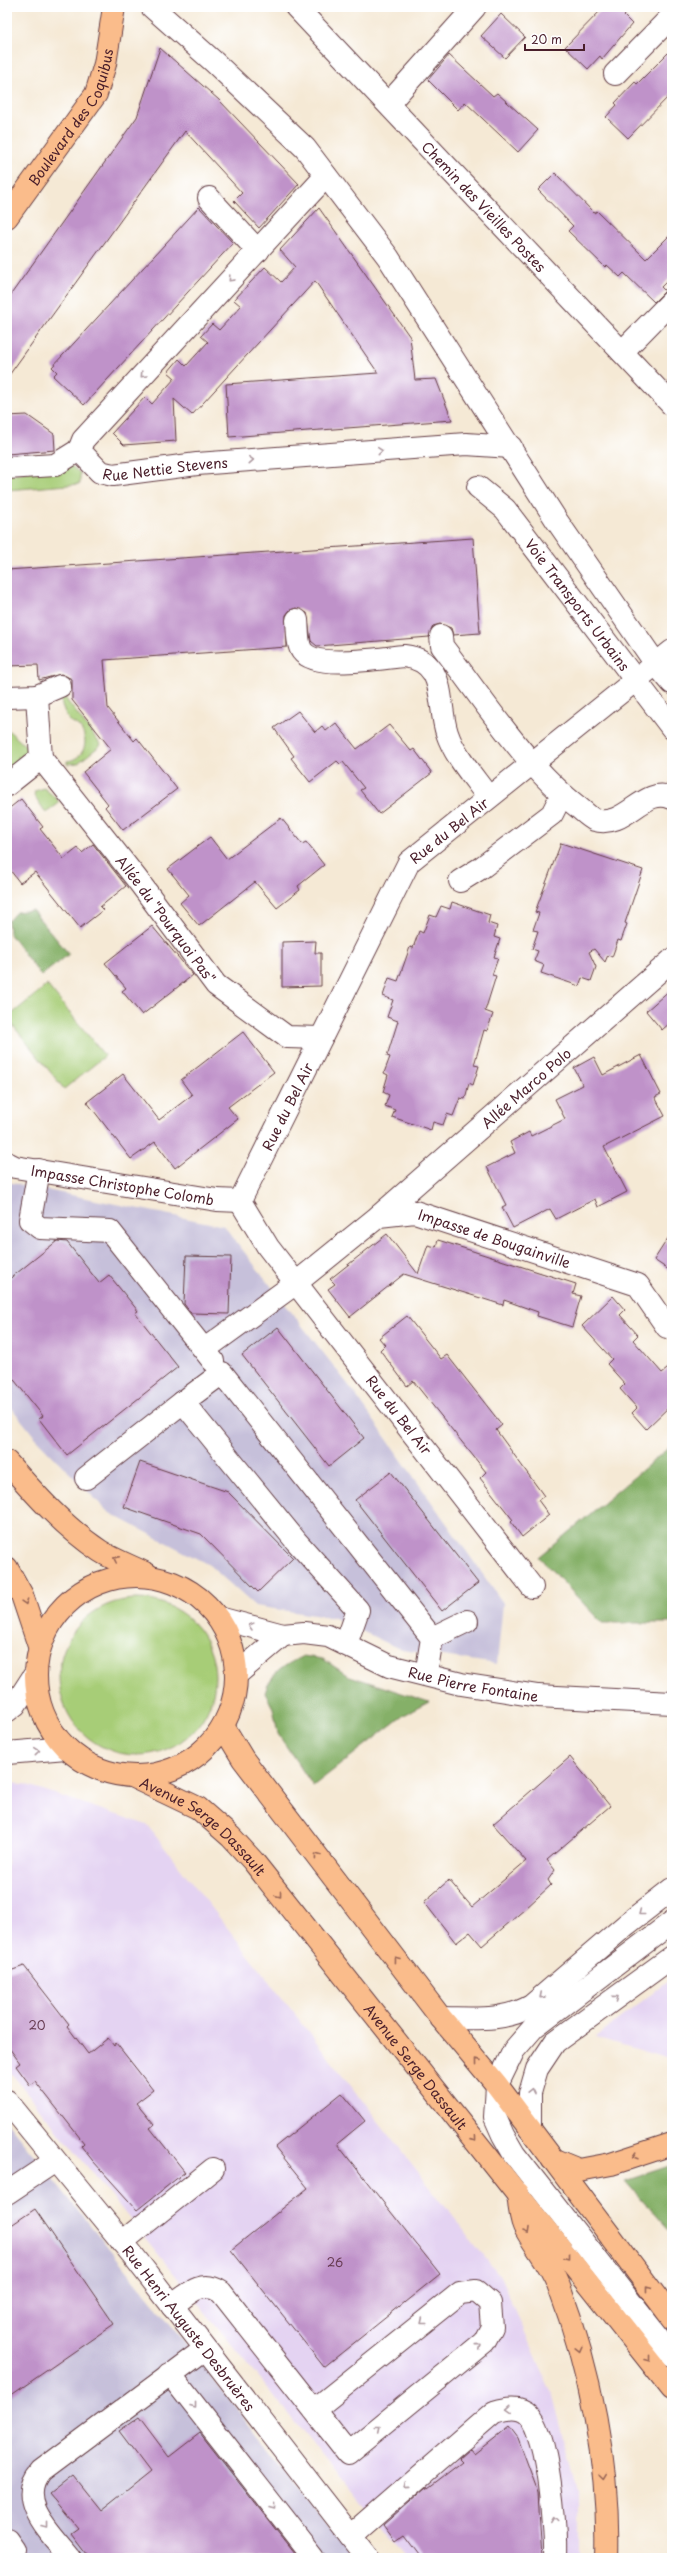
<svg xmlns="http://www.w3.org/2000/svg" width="679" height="2565" viewBox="0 0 679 2565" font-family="'Playpen Sans',sans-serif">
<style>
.built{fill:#e4d3f2}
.industrial{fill:#c6c0da}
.green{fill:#a7cd77;stroke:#787651}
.forest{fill:#85b068;stroke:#68684a}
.building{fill:#bf92c9}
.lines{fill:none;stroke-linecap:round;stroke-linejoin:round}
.minor-casing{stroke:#643d44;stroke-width:24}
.major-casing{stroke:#643d44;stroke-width:24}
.highway-casing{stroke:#643d44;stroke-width:24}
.minor{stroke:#fff;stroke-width:22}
.major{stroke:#fabc8b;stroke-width:22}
.highway{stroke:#fabc8b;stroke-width:22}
.oneway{stroke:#ae9aa0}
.oneway2{stroke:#996656}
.labels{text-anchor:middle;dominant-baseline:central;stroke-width:3;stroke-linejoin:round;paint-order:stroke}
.number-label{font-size:12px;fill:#673c52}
.street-label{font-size:14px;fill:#4a1f2b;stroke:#fff}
</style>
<rect width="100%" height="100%" fill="#fff"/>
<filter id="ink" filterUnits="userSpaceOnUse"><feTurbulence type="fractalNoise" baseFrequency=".025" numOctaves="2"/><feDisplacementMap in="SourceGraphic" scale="8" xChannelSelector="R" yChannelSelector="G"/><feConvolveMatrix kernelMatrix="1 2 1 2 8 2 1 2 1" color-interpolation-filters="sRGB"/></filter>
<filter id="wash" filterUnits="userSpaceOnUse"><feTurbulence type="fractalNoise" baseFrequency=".012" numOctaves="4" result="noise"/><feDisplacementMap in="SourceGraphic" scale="16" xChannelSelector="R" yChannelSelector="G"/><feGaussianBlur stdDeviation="0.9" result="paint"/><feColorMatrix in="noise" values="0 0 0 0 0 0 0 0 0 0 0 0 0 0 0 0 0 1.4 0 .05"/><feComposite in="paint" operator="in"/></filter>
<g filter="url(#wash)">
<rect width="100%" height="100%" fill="#f5e9d5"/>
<!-- built -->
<path class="built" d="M7 1783 25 1784 147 1825 501 2278 553 2396 579 2496V2558H405L7 2068Z
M672 1978V2060L596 2037Z"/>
<!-- industrial -->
<path class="industrial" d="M7 1182 224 1226 350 1387 503 1603 497 1664 402 1650 334 1618 255 1606 209 1565 108 1512 38 1441 7 1402Z
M7 2122 188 2346 352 2558H7Z"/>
<!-- green -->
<path class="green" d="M70 465 80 473V484L7 490V475Z
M65 688V698L101 745 78 763 67 764V761C90 759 91 727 69 721L62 706 60 689Z
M7 729 30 750 10 766H7Z
M44 788 58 800V804L46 813 34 795 35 791Z
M47 985 105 1056 64 1089 7 1018Z
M59 1677a78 78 0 1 1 156 0a78 78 0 1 1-156 0Z"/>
<!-- forest -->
<path class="forest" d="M32 910 69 954 41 976 9 933 8 921 16 912Z
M672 1445V1623H602L539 1557Z
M303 1656 323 1659 347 1675 429 1702 404 1715 313 1786 278 1734 273 1708 265 1693C270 1673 285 1665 303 1656Z
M672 2165V2234L625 2181Z"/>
<g id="blocks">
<!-- building -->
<path class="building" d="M604 7H633L624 16 632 24 602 59 600 56 588 69 565 47Z
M501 14 525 37 505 58 481 36Z
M160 48 219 100 299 184 259 228 234 201 242 193 185 131 7 378V300L137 117Z
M672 49V93L628 138 606 117 617 105 615 103 635 82 637 84Z
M449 55 493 96 497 93 538 130 518 152 465 102 458 110 428 80Z
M555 173 594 213 597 211 646 259 672 233V276L661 287 665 291 654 302 624 273 620 277 607 265 605 267 568 231 573 226 538 190Z
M199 207 233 243 84 405 53 376 57 372 52 367Z
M319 208 410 337 415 380 436 379 452 420 229 437 226 384 378 373 315 281 192 415 174 399 176 441 124 445 112 433 145 397 152 404 175 378 168 372 179 359 186 366 208 342 201 336 212 324 219 330 241 306 234 300 265 267 281 282 295 267 280 250Z
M27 415 54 434 55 450 7 454V416Z
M473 538 480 633 453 635 451 628 440 624 433 626 429 637 317 646 311 641 307 613 296 608 290 610 286 615 287 647 104 660 108 708 134 741 137 738 177 789 123 830 105 807 108 804 83 772 111 749 72 700V679L61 674 39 680 38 665 7 666V570Z
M298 711 315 732 322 726 326 731 336 723 357 749 389 725 411 751 414 749 432 773 379 814 360 790 364 788 343 762 340 764 337 761 310 782 291 758 294 756 274 728Z
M21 799 43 827 40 829 64 859 78 848 82 853 93 844 126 886 100 907 103 910 80 928 35 872 20 883 7 866V810Z
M281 818 302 844 306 842 324 865 298 886 300 890 277 908 255 882 199 926 180 903 189 895 168 869 210 837 227 859Z
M561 843 643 870 625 923 627 924 621 941 618 940 612 957 608 955 605 962 594 949 589 952 596 967 591 981 582 978 579 986 541 973 544 965 534 961 538 951 532 949 538 931 533 930 539 913 535 912Z
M452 902 490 915 488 923 497 926 494 937 500 939 494 957 498 958 492 975 496 976 485 1011 493 1014 487 1031 484 1030 474 1065 479 1066 473 1085 469 1083 465 1099 460 1098 453 1116 447 1114 443 1125 433 1122 431 1130 392 1117 395 1110 385 1106 389 1095 383 1092 388 1075 384 1073 390 1057 387 1056 398 1021 387 1017 393 1000 383 996 389 978 398 981 410 947 413 948 419 931 423 933 430 915 436 917 441 906 450 909Z
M152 926 193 975 142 1015 122 991 126 988 105 963Z
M316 941 315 953H321V986L282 987V942Z
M672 988V1021L662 1030 646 1011Z
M243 1032 274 1072 228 1107 238 1119 175 1168 155 1142 131 1159 87 1102 123 1074 159 1120 192 1095 181 1080Z
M641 1055 661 1094 655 1097 665 1116 604 1147 627 1192 598 1207 595 1199 556 1219 550 1209 513 1228 502 1207 506 1205 487 1167 515 1153 510 1142 529 1132 531 1136 565 1119 555 1099 583 1085 574 1068 594 1057 603 1075Z
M672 1232V1272L654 1260Z
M387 1234 418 1274 428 1245 436 1247 438 1240 576 1284 573 1294 581 1296 572 1327 537 1316 538 1312 504 1300 503 1305 404 1274 350 1317 328 1289 335 1284 330 1279Z
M57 1241 67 1242 99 1283 109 1275 138 1311 135 1313 178 1367 67 1455 39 1419 43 1416 7 1371V1281Z
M186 1256 231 1257 229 1314 191 1313 184 1304Z
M613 1296 625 1310 620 1315 638 1335 633 1340 662 1373 672 1365V1404L646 1429 632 1413 637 1408 620 1389 625 1384 607 1364 612 1359 582 1326Z
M407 1316 441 1359 447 1355 502 1425 496 1430 544 1496 538 1500 549 1515 522 1537 511 1522 513 1520 480 1478 486 1472 413 1381 407 1386 380 1350 385 1345 379 1338Z
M278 1327 364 1438 329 1466 242 1355Z
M140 1462 228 1492 293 1558 258 1592 201 1534 124 1507Z
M391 1472 478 1583 442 1611 355 1500Z
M570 1757 610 1806 547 1860 555 1870 548 1880 551 1885 525 1909 482 1946 470 1932 456 1943 424 1902 449 1880 472 1907 526 1861 493 1824Z
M24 1966 69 2024 67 2026 88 2054 108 2038 114 2046 116 2043 153 2090 136 2103 154 2125 150 2128 185 2172 137 2210 93 2161 81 2146 84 2143 35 2081 30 2085 16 2066 20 2063 7 2045V1972Z
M342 2093 365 2121 337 2144 440 2274 324 2367 231 2250 308 2188 275 2147Z
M35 2209 114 2324 7 2398V2228Z
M139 2417 169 2457 200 2433 298 2558H90L72 2534 79 2529 50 2494 73 2476 101 2511 150 2472 119 2431Z
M509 2426 518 2438 538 2492 542 2558H423L405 2534 395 2541 383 2525 427 2486 428 2488 462 2462 459 2459 471 2448 475 2453Z"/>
</g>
</g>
<g filter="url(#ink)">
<use href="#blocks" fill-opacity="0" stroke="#643d44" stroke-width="1"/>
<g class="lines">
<defs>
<g id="minor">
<path d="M152 7 214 62 305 148 388 257 557 521 656 664 672 683"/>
<path id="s1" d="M296 7 672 405"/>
<path d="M615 74 672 16"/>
<path d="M389 103 475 7"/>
<path id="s2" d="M326 176 83 440 79 450 100 472 113 475 197 464 466 444 511 447"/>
<path d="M209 198 258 251"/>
<path d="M622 352 672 301"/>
<path d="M7 468 55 465 79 450"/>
<path id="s3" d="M478 487 505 509 672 728"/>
<path d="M297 620C298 629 297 644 302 651 316 670 381 658 404 656 448 661 437 703 447 733 455 757 474 777 488 797"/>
<path d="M441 636 442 646C483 699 525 766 578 807 583 811 590 818 595 820 626 829 644 785 672 798"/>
<path d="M37 696 41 758"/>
<path d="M7 697 37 696 60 686"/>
<path id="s4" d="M41 758 136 878 216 985 287 1037 321 1038"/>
<path d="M7 785 41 758"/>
<path d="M460 881 481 868 552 814 562 794"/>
<path id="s5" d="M7 1163 15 1167 217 1200 240 1201"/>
<path d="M39 1170 30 1220 40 1228 110 1231 213 1361"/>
<path id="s6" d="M379 1216 672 960"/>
<path id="s7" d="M205 1349 296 1283 379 1216 415 1212 638 1285 667 1327"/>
<path d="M183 1402 222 1373 432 1638 426 1675"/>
<path d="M86 1478 183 1402 296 1541 358 1610 346 1644"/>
<path id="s8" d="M532 1587 268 1247 240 1201 409 862 672 651"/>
<path id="s9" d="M219 1618 283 1635 304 1633 328 1636 389 1666 461 1684 538 1696 672 1703"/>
<path d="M432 1638 467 1621"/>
<path d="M237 1674 283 1635"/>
<path d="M7 1711 15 1705 35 1674"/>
<path d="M7 1753 66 1748"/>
<path d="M672 1922 534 2027 514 2050 497 2085 495 2117 503 2135 514 2154 672 2355"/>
<path d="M441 2018C472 2018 503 2022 531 2006L627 1924 672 1889"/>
<path id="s10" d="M7 2101 132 2254 368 2558"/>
<path d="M530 2129V2093L537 2069 555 2042 672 1957"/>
<path d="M7 2193 55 2161"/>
<path d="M122 2242 213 2169"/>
<path d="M172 2306C188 2294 201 2279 221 2292L348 2453 484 2342 492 2327 490 2303 476 2291 460 2293 314 2410"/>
<path d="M170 2374 314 2558"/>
<path d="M351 2536 494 2412C505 2409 519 2405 529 2415 549 2433 556 2530 555 2558"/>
<path d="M7 2540 14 2550"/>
<path d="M71 2558C52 2534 14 2501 41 2471L205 2349"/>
</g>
<g id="major">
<path id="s11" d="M7 217 96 94 105 64 114 7"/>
<path d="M7 1462C35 1494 64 1527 100 1551 114 1560 131 1566 147 1574"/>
<path d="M7 1568 22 1595 39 1646"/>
<circle cx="136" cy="1676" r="100"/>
<path d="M223 1726 243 1759 441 2018 497 2085 672 2318"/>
<path id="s12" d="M131 1776 198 1808 231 1837 253 1861 672 2389"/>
</g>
<path id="highway" d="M552 2159 579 2170 611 2164 672 2144
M518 2193C519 2203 520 2217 524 2226 534 2246 550 2263 558 2284 590 2368 610 2468 607 2558"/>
</defs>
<!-- minor casing -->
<use href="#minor" class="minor-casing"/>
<!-- major casing -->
<use href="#major" class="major-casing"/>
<!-- highway casing -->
<use href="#highway" class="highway-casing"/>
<!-- minor -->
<use href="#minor" class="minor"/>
<!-- major -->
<use href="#major" class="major"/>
<!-- highway -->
<use href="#highway" class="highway"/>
</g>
<!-- one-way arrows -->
<defs><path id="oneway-chevron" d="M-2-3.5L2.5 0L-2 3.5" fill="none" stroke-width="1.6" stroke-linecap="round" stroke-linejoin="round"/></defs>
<g class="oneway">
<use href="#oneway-chevron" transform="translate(231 279) rotate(133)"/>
<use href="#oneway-chevron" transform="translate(143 375) rotate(133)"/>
<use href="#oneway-chevron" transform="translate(380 451) rotate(-5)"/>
<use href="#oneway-chevron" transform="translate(251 460) rotate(-4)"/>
<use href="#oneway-chevron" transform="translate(251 1626) rotate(-165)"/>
<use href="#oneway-chevron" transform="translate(37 1751) rotate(-5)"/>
<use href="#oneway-chevron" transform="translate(641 1913) rotate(142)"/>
<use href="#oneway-chevron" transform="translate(542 1996) rotate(140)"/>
<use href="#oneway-chevron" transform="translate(616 1998) rotate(-36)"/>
<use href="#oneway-chevron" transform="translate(531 2091) rotate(-78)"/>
<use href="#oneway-chevron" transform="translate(423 2322) rotate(141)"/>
<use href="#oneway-chevron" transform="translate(479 2346) rotate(-40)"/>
<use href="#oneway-chevron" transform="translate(194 2405) rotate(52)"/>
<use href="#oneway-chevron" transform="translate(509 2409) rotate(176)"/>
<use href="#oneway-chevron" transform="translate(378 2428) rotate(-39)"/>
<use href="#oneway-chevron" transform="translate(407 2486) rotate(139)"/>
<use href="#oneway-chevron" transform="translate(274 2507) rotate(52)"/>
<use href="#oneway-chevron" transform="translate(555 2519) rotate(-98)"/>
<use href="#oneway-chevron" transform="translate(45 2525) rotate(52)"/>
</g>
<g class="oneway2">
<use href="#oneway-chevron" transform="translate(116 1559) rotate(-154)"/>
<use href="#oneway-chevron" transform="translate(25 1602) rotate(72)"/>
<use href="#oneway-chevron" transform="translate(317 1856) rotate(-127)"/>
<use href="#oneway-chevron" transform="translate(279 1895) rotate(52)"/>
<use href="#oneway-chevron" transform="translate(396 1959) rotate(-127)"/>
<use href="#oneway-chevron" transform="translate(477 2061) rotate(-129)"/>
<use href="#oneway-chevron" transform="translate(474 2139) rotate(51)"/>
<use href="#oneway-chevron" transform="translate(635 2156) rotate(162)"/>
<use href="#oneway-chevron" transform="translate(527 2231) rotate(60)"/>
<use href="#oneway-chevron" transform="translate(568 2257) rotate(52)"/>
<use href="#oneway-chevron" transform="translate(648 2288) rotate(-128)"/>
<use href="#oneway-chevron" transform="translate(579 2349) rotate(76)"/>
<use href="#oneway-chevron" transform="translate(648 2359) rotate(52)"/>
<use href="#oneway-chevron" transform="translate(603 2477) rotate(82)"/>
</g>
</g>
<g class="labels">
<!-- number labels -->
<g class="number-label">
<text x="37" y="2025">20</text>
<text x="335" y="2262">26</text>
</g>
<!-- street labels -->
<g class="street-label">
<text stroke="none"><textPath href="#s11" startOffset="120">Boulevard des Coquibus</textPath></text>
<text stroke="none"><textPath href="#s1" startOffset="274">Chemin des Vieilles Postes</textPath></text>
<text stroke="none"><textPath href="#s2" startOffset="466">Rue Nettie Stevens</textPath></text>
<text stroke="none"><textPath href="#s3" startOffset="155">Voie Transports Urbains</textPath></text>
<text stroke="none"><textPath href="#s8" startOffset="914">Rue du Bel Air</textPath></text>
<text stroke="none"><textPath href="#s4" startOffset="204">Allée du "Pourquoi Pas"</textPath></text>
<text stroke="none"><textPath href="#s6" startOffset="195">Allée Marco Polo</textPath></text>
<text stroke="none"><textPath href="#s8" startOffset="590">Rue du Bel Air</textPath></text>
<text stroke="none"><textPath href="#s5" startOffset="118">Impasse Christophe Colomb</textPath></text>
<text stroke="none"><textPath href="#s7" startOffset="339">Impasse de Bougainville</textPath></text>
<text transform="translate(399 1415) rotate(52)">Rue du Bel Air</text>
<text stroke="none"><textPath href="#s9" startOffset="266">Rue Pierre Fontaine</textPath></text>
<text stroke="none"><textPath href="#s12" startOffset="89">Avenue Serge Dassault</textPath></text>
<text stroke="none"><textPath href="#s12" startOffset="413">Avenue Serge Dassault</textPath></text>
<text stroke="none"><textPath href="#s10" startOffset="291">Rue Henri Auguste Desbruères</textPath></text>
</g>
</g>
<!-- margin -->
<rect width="679" height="2565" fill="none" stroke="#fff" stroke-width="24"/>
<!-- scale -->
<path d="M525 44v6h59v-6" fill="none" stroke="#4a1f2b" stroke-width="2"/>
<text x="531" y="44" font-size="12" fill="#4a1f2b" stroke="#ffffff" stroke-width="3" paint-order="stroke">20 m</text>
</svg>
